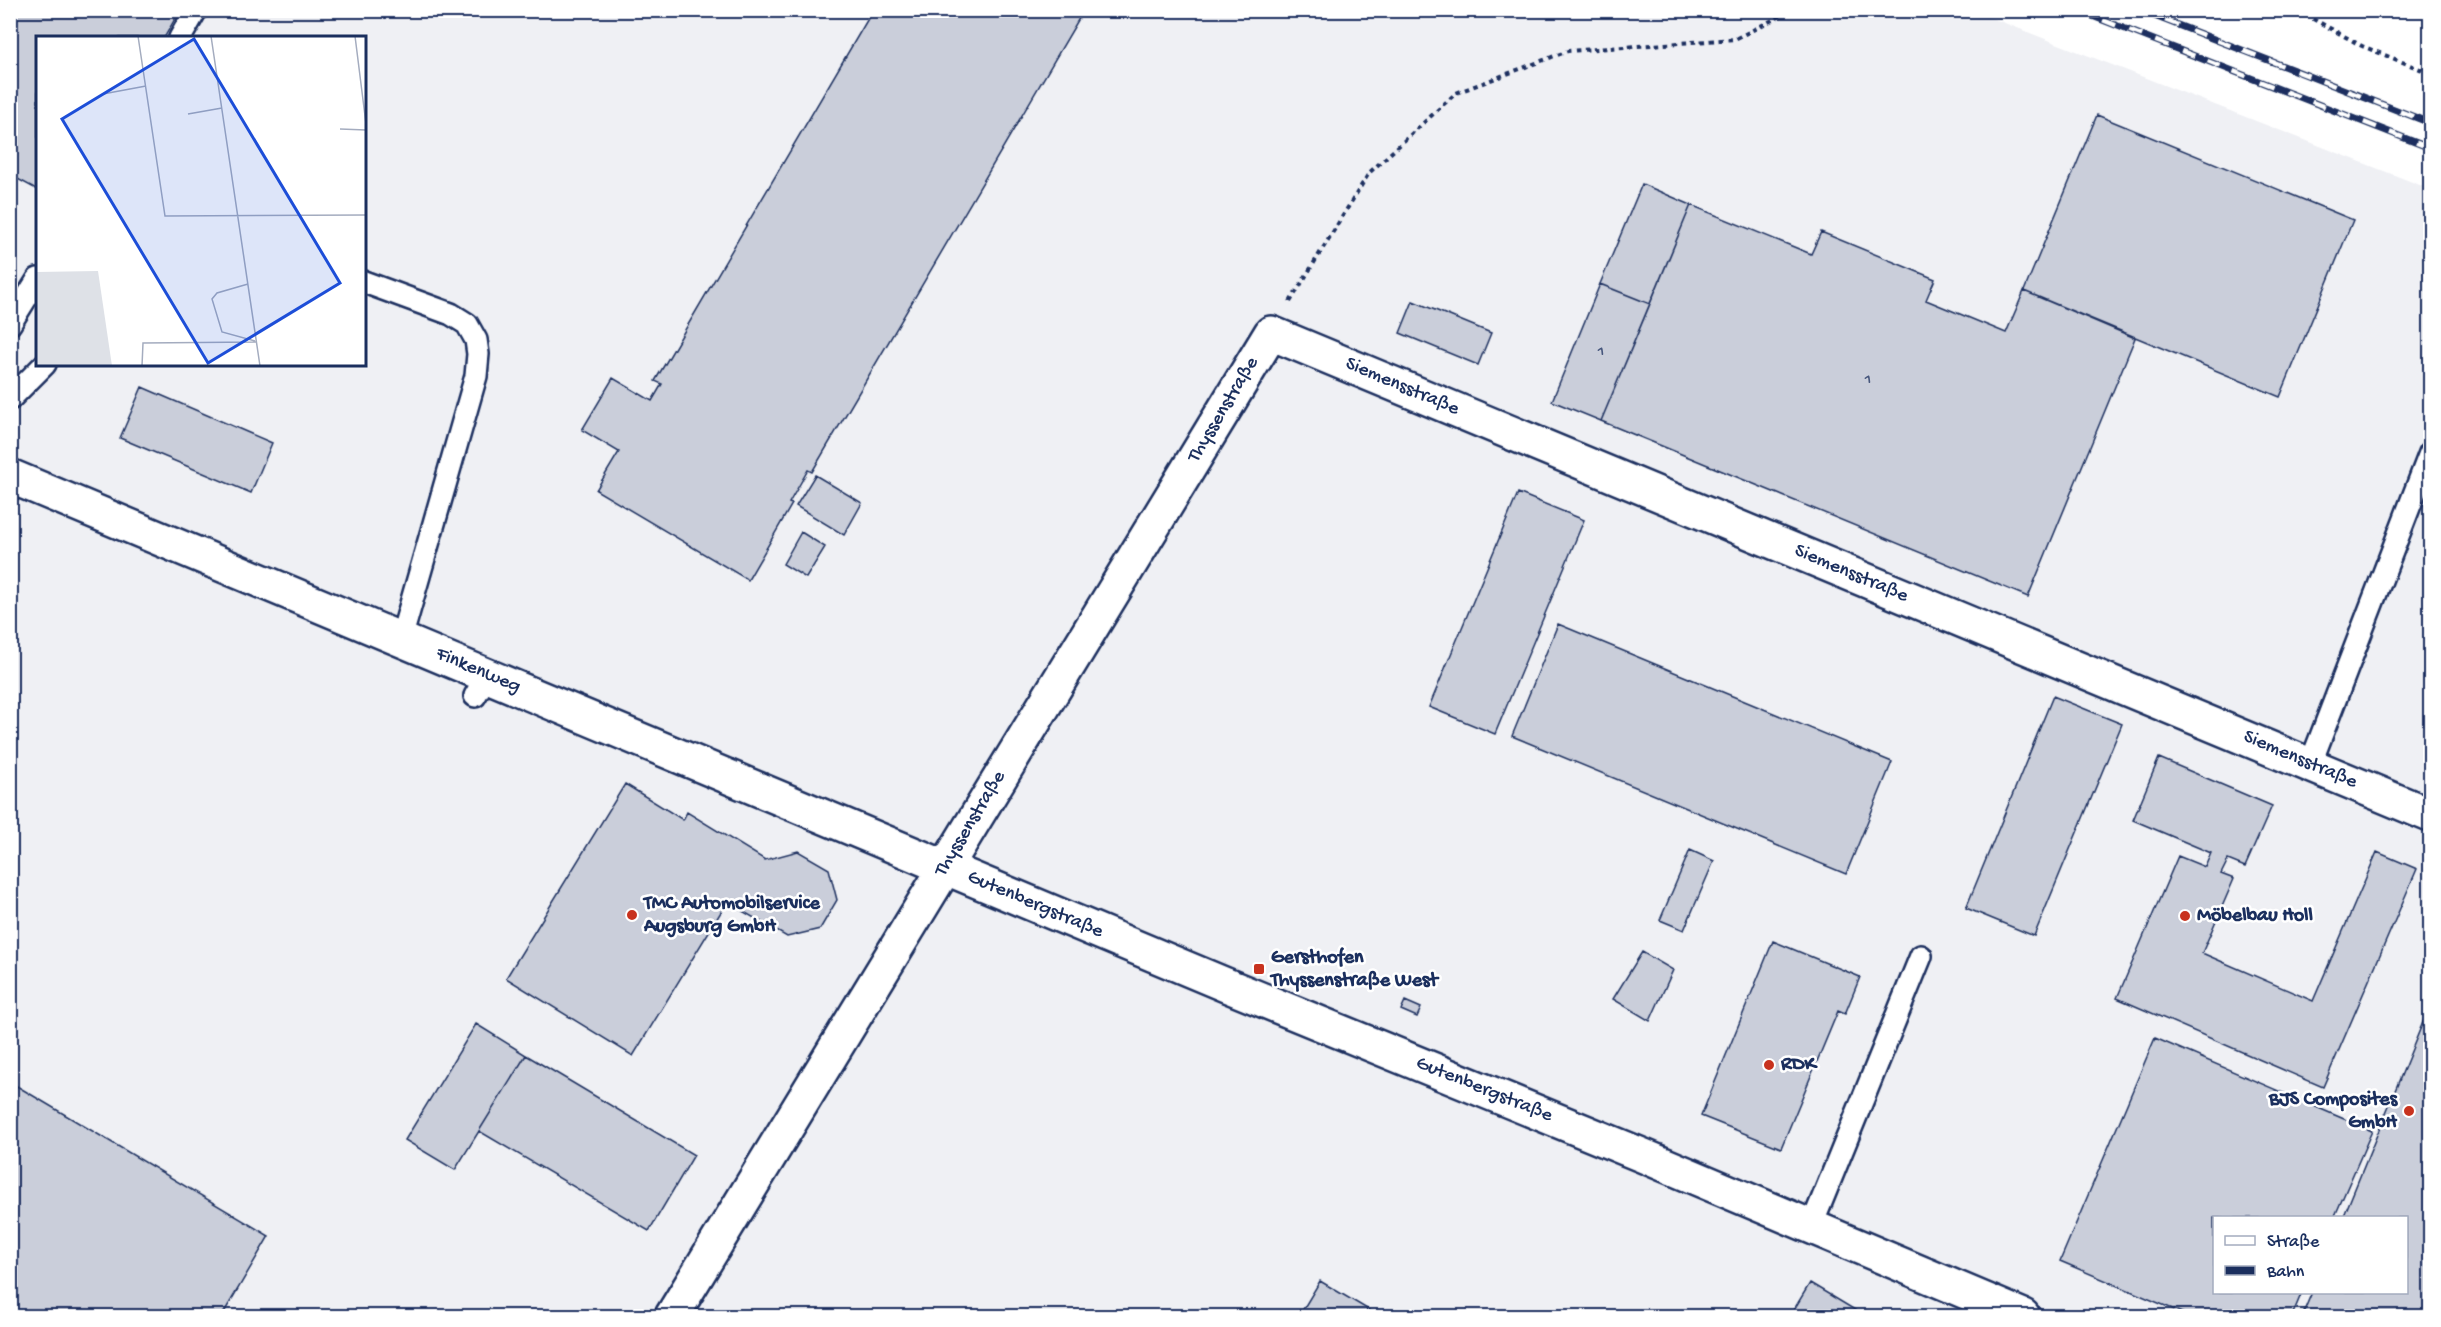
<svg xmlns="http://www.w3.org/2000/svg" width="2441" height="1327" viewBox="0 0 2441 1327" font-family="'Gochi Hand',sans-serif">
<style>
.built{fill:#eff0f4;fill-rule:evenodd}
.building{fill:#caceda;stroke:#1b2f5e;stroke-width:1.5}
.lines{fill:none;stroke-linecap:round;stroke-linejoin:round}
.lane-casing{stroke:#1b2f5e;stroke-width:26}
.street-casing{stroke:#1b2f5e;stroke-width:38}
.path{stroke:#1b2f5e;stroke-width:4;stroke-dasharray:4.5 4.5;stroke-linecap:butt}
.lane{stroke:#fff;stroke-width:21}
.street{stroke:#fff;stroke-width:33}
.rail-casing{stroke:#1b2f5e;stroke-width:7}
.rail{stroke:#fff;stroke-width:4.5;stroke-dasharray:14;stroke-linecap:butt}
.poi-dot{fill:#c8321e;stroke:#fff;stroke-width:2}
.labels{text-anchor:middle;dominant-baseline:central;stroke-width:5;stroke-linejoin:round;paint-order:stroke}
.number-label{font-size:16px;fill:#47577d}
.street-label{font-size:20px;fill:#1b2f5e;stroke:#fff}
.poi-label{font-size:20px;font-weight:bold;fill:#1b2f5e;stroke:#fff;text-anchor:start}
.inset-road{fill:none;stroke:#a4acbf;stroke-width:1.5}
.view{fill:#1d4ed8;fill-opacity:0.15;stroke:#1d4ed8;stroke-width:3}
.inset-edge{fill:none;stroke:#1b2f5e;stroke-width:3}
</style>
<rect width="100%" height="100%" fill="#fff"/>
<filter id="ink" filterUnits="userSpaceOnUse"><feTurbulence type="fractalNoise" baseFrequency=".0167" numOctaves="2"/><feDisplacementMap in="SourceGraphic" scale="12" xChannelSelector="R" yChannelSelector="G"/><feConvolveMatrix kernelMatrix="1 2 1 2 8 2 1 2 1" color-interpolation-filters="sRGB"/></filter>
<g filter="url(#ink)">
<!-- built -->
<path class="built" d="M10 11H1974L2430 189V1316H11ZM38 38H364V364H38ZM2214 1218H2406V1292H2214Z"/>
<!-- building -->
<path class="building" d="M10 10H180L164 38H38V190L16 178 10 191Z
M873 10H1084L812 472 808 470 789 503 792 504 748 580 596 490 619 452 582 430 613 378 652 401 662 384 655 381Z
M2097 115 2353 220 2280 397 2024 291Z
M1642 184 1691 205 1650 304 1600 284Z
M1691 205 1811 254 1821 232 1935 279 1926 300 2006 333 2024 291 2135 338 2028 597 1601 421Z
M1600 284 1650 304 1601 421 1552 401Z
M1413 301 1491 333 1478 365 1400 333Z
M142 387 272 443 251 493 120 438Z
M815 475 862 503 844 535 796 506Z
M1518 493 1584 520 1495 734 1429 707Z
M801 532 825 547 806 578 783 564Z
M1558 624 1892 762 1846 874 1512 736Z
M2053 696 2122 724 2034 936 1966 908Z
M2159 758 2272 806 2245 867 2228 860 2221 874 2234 879 2202 953 2313 1001 2377 852 2417 869 2323 1087 2117 998 2178 856 2205 867 2211 853 2133 820Z
M625 784 683 820 687 812 765 860 798 851 829 869 837 900 820 929 787 937 727 902 633 1056 506 978Z
M1690 850 1714 861 1684 930 1660 920Z
M1773 941 1860 977 1845 1014 1838 1011 1781 1148 1701 1116Z
M1642 952 1673 970 1650 1021 1613 999Z
M1405 1001 1421 1008 1417 1017 1401 1010Z
M2430 1005V1316H2302L2312 1292H2406V1218H2343Z
M476 1024 526 1055 455 1170 405 1140Z
M2155 1038 2372 1131 2334 1218H2214V1292H2302L2292 1316H2189L2060 1261Z
M526 1055 694 1155 649 1231 479 1131Z
M10 1082 269 1236 222 1316H10Z
M1320 1281 1379 1316H1299Z
M1810 1283 1865 1316H1790Z"/>
<g class="lines">
<defs>
<path id="lane" d="M180 38 196 10
M364 282 451 314 467 324 476 340 478 354 476 376 401 639
M10 324 38 279
M10 399 45 364
M475 696 487 675
M2310 765 2430 453
M1811 1227 1921 956"/>
<path id="street" d="M10 476 1226 985 1644 1156 2023 1316
M672 1316 1271 333 2430 815"/>
</defs>
<!-- lane casing -->
<use href="#lane" class="lane-casing"/>
<!-- street casing -->
<use href="#street" class="street-casing"/>
<!-- path -->
<path class="path" d="M2297 10 2362 46 2430 73
M1290 302 1369 173 1456 93 1568 51 1735 39 1792 10"/>
<!-- lane -->
<use href="#lane" class="lane"/>
<!-- street -->
<use href="#street" class="street"/>
<defs>
<path id="rail" d="M2077 10 2430 148
M2139 10 2430 123"/>
</defs>
<!-- rail casing -->
<use href="#rail" class="rail-casing"/>
<!-- rail -->
<use href="#rail" class="rail"/>
</g>
</g>
<!-- markers -->
<g class="poi-dot">
<circle cx="632" cy="915" r="6"/>
<circle cx="2185" cy="916" r="6"/>
<rect x="1253" y="963" width="12" height="12" rx="3"/>
<circle cx="1769" cy="1065" r="6"/>
<circle cx="2409" cy="1111" r="6"/>
</g>
<g class="labels">
<!-- number labels -->
<g class="number-label">
<text x="1601" y="352">1</text>
<text x="1868" y="380">1</text>
</g>
<!-- street labels -->
<g class="street-label">
<text transform="translate(1402 387) rotate(23)">Siemensstraße</text>
<text transform="translate(1224 410) rotate(-59)">Thyssenstraße</text>
<text transform="translate(1851 574) rotate(23)">Siemensstraße</text>
<text transform="translate(478 671) rotate(23)">Finkenweg</text>
<text transform="translate(2300 760) rotate(23)">Siemensstraße</text>
<text transform="translate(971 824) rotate(-59)">Thyssenstraße</text>
<text transform="translate(1035 905) rotate(23)">Gutenbergstraße</text>
<text transform="translate(1484 1090) rotate(22)">Gutenbergstraße</text>
</g>
<!-- poi labels -->
<g class="poi-label">
<text x="644" y="904">TMC Automobilservice<tspan x="644" dy="23">Augsburg GmbH</tspan></text>
<text x="2197" y="916">Möbelbau Holl</text>
<text x="1271" y="958">Gersthofen<tspan x="1271" dy="23">Thyssenstraße West</tspan></text>
<text x="1781" y="1065">RDK</text>
<text x="2397" y="1100" text-anchor="end">BJS Composites<tspan x="2397" dy="23">GmbH</tspan></text>
</g>
</g>
<!-- overview -->
<g transform="translate(36 36)">
<rect width="330" height="330" fill="#fff"/>
<path d="M62 235 76 330H0V236Z" fill="#dee1e7"/>
<path class="inset-road" d="M102 0 129 180 330 179M175 0 224 330M319 0 330 88M67 58 110 50M152 78 186 72M304 93 330 94M212 248 181 257 176 263 186 296 219 305M106 330 107 307 220 306"/>
<path class="view" d="M158 3 304 247 172 327 26 83Z"/>
<rect width="330" height="330" class="inset-edge"/>
</g>
<!-- margin -->
<rect width="2441" height="1327" fill="none" stroke="#fff" stroke-width="36"/>
<rect x="18" y="18" width="2405" height="1291" fill="none" stroke="#1b2f5e" stroke-width="2" filter="url(#ink)"/>
<!-- legend -->
<rect x="2213" y="1216" width="195" height="78" fill="#ffffff" stroke="#a4acbf" stroke-width="1.5"/>
<rect x="2225" y="1236" width="30" height="9" fill="#ffffff" stroke="#a4acbf" stroke-width="1.5"/>
<text x="2267" y="1246" font-size="18" fill="#1b2f5e">Straße</text>
<rect x="2225" y="1266" width="30" height="9" fill="#1b2f5e" stroke="#a4acbf" stroke-width="1.5"/>
<text x="2267" y="1276" font-size="18" fill="#1b2f5e">Bahn</text>
</svg>
